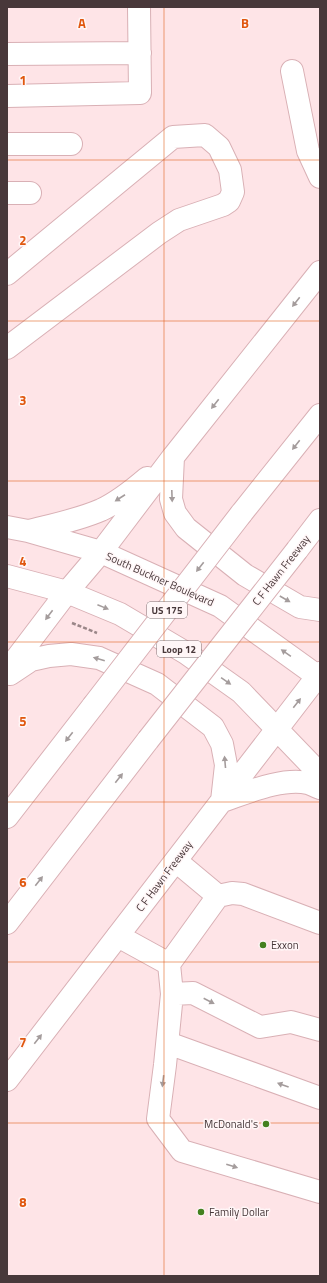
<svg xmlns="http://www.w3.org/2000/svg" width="327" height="1283" viewBox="0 0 327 1283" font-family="'Titillium Web',sans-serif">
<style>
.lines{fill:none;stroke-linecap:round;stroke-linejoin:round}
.minor-casing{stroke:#d9b0b5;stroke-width:24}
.major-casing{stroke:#d9b0b5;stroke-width:24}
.highway-casing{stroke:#d9b0b5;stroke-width:24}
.path{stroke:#9a8688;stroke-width:2.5;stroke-dasharray:4 2;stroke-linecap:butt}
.minor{stroke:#fff;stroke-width:22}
.major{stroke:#fff;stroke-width:22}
.highway{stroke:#fff;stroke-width:22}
.highway-bridge-casing{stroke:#d9b0b5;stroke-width:24;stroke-linecap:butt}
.highway-bridge{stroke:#fff;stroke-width:22}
.oneway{fill:#a49c9c}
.grid{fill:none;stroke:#e0570e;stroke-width:1;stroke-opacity:0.55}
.poi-dot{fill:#43811f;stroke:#fff6f7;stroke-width:1.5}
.labels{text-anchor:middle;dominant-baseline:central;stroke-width:3;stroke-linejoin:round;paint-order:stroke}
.shield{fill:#fff6f7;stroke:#7f7173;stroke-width:1}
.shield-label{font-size:10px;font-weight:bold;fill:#48383a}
.street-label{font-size:11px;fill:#48383a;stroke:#fff6f7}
.poi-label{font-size:11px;fill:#48383a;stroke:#fff6f7;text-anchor:start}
.grid-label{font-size:13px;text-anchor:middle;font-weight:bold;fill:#e0570e;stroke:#fff6f7;stroke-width:3;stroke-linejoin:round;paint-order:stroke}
</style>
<rect width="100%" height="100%" fill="#fee4e7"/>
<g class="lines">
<defs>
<path id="minor" d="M7 54 140 53
M292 71 308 151 320 177
M7 96 140 93 139 7
M7 144H71
M7 193H30
M7 274 173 137 205 135 219 147 230 170 233 192 229 201 223 205 179 220 159 233 7 348
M218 896 232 893 243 894 320 923
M118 936 169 964 172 994 165 1065 158 1119 182 1151 320 1192
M169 964 218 896 176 861
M172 994 193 993 260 1027 291 1022 320 1030
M168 1043 320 1098"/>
<path id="major" d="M173 457 171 499 175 513 186 528 245 575 300 607 320 610
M7 527 28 531 101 552 220 606 320 678
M29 531C53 525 78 520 101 510 118 502 133 490 147 478
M7 576 67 592 120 614 186 653 241 692 320 774
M7 671 67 592 101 552 173 457 320 272
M10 674 31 660 49 656 71 654 99 658 157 684 213 727 222 744 226 765 222 801
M222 801C246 793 283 777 308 783 312 784 316 787 320 788
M7 1080 320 673"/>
<path id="highway" d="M241 514 320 415
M297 550 320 520
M7 817 93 706
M7 923 148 740
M7 1076 14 1070"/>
</defs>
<!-- minor casing -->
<use href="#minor" class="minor-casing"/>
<!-- major casing -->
<use href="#major" class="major-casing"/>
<!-- highway casing -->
<use href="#highway" class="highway-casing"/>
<!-- path -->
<path class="path" d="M72 623 97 633"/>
<!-- minor -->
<use href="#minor" class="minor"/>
<!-- major -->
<use href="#major" class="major"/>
<!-- highway -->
<use href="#highway" class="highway"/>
<defs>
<path id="highway-bridge" d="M93 706 241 514
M148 740 297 550"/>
</defs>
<!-- highway-bridge casing -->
<use href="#highway-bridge" class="highway-bridge-casing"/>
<!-- highway-bridge -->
<use href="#highway-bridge" class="highway-bridge"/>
</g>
<!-- one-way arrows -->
<defs><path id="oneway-solid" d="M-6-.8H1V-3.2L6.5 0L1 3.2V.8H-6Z"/></defs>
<g class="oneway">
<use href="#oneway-solid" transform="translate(296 302) rotate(128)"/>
<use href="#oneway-solid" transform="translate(215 404) rotate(128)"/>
<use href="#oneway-solid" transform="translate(296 445) rotate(128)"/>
<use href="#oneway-solid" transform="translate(172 496) rotate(88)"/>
<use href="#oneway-solid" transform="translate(120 498) rotate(147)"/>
<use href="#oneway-solid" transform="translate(200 567) rotate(128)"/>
<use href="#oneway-solid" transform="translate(285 599) rotate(30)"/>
<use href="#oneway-solid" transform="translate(103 607) rotate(22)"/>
<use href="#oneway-solid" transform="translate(49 615) rotate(127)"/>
<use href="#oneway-solid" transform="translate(286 653) rotate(-145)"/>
<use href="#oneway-solid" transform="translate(99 659) rotate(-164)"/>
<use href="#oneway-solid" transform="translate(226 681) rotate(35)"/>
<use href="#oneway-solid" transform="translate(297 703) rotate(-52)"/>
<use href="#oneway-solid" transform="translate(69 737) rotate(128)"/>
<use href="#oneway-solid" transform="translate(225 762) rotate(-95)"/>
<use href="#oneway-solid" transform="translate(119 778) rotate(-52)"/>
<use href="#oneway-solid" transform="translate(39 881) rotate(-52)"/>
<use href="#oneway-solid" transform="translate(209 1001) rotate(27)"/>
<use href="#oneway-solid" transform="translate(38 1039) rotate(-52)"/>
<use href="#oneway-solid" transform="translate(163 1081) rotate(97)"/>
<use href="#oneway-solid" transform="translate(283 1085) rotate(-160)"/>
<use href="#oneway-solid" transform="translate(232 1166) rotate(17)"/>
</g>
<!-- grid -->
<path class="grid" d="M164 7V1276M7 160H320M7 321H320M7 481H320M7 642H320M7 802H320M7 962H320M7 1123H320"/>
<!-- markers -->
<g class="poi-dot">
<circle cx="263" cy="945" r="4"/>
<circle cx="266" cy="1124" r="4"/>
<circle cx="201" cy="1212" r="4"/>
</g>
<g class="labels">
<!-- shield labels -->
<g class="shield">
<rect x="147" y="602" width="40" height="16" rx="3"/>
<rect x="157" y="641" width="44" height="16" rx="3"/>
</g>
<g class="shield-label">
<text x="167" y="610">US 175</text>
<text x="179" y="649">Loop 12</text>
</g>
<!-- street labels -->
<g class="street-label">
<text transform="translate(281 570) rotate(-52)">C F Hawn Freeway</text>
<text transform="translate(160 579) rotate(24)">South Buckner Boulevard</text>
<text transform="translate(164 876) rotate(-53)">C F Hawn Freeway</text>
</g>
<!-- poi labels -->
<g class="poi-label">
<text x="271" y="945">Exxon</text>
<text x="258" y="1124" text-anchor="end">McDonald's</text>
<text x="209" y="1212">Family Dollar</text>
</g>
</g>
<g class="grid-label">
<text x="82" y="28">A</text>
<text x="245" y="28">B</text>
<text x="23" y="85">1</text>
<text x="23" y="245">2</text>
<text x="23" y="405">3</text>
<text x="23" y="566">4</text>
<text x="23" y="726">5</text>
<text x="23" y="887">6</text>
<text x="23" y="1047">7</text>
<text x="23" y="1207">8</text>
</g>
<!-- border -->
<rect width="327" height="1283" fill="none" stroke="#48383a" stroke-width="16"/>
</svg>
